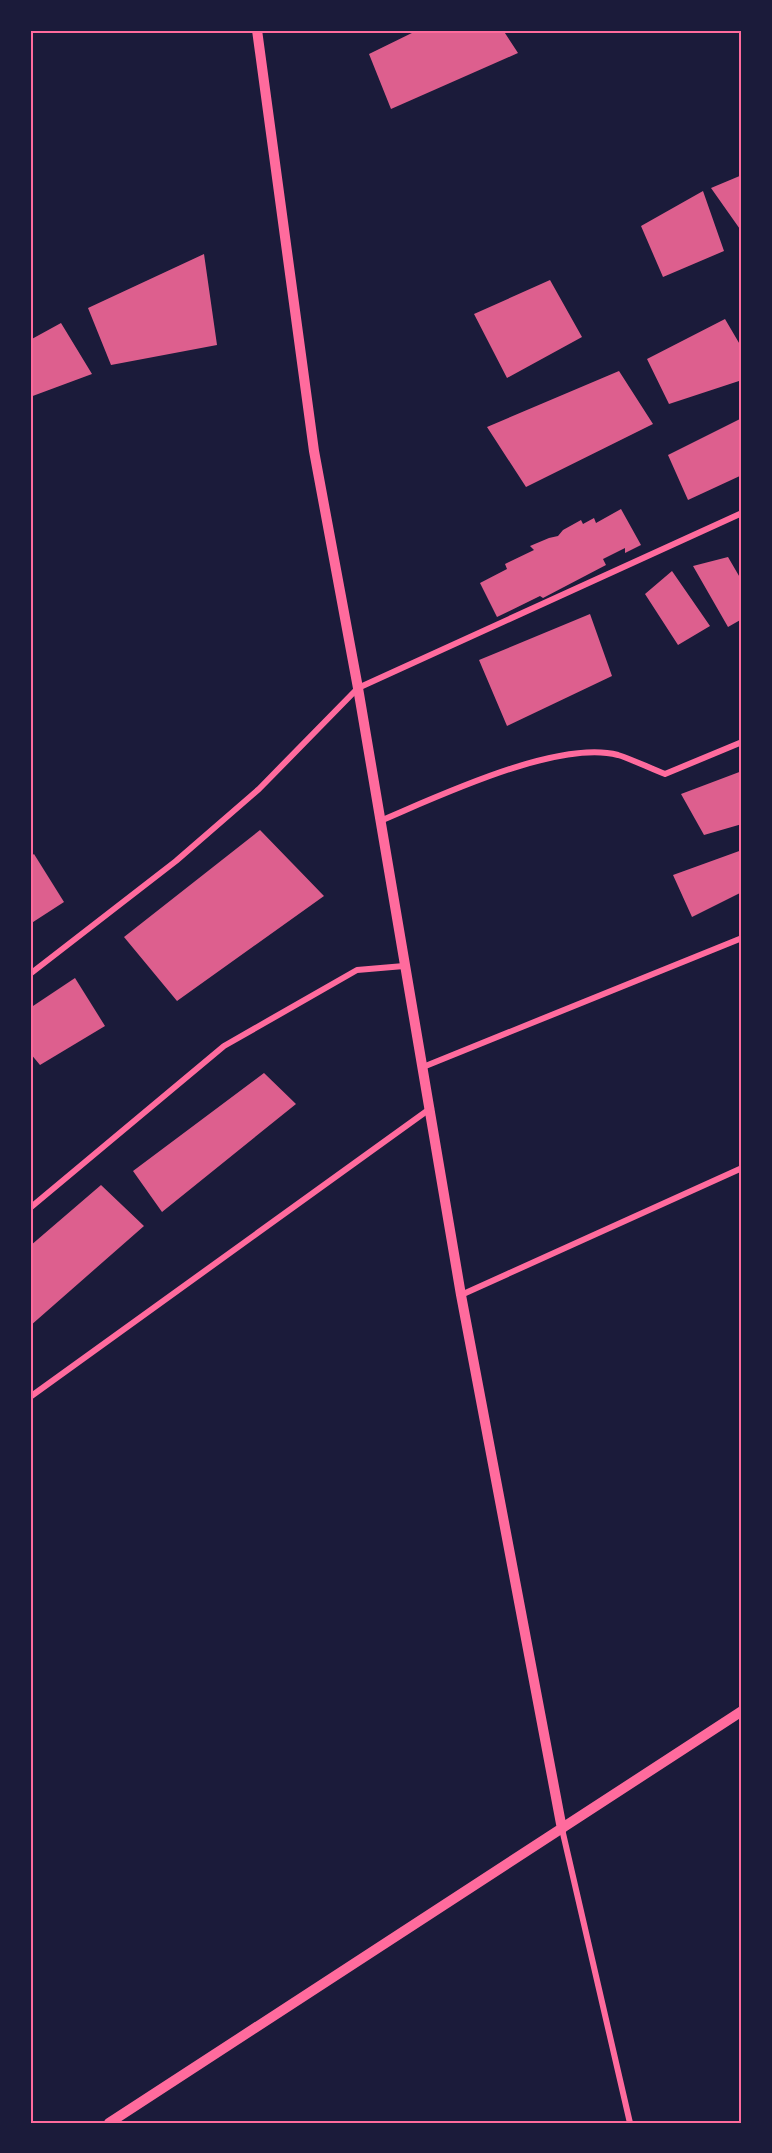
<svg xmlns="http://www.w3.org/2000/svg" width="772" height="2153" viewBox="0 0 772 2153" font-family="'DejaVu Sans',sans-serif">
<style>
.building{fill:#dd5f8e}
.lines{fill:none;stroke-linecap:round;stroke-linejoin:round}
.minor{stroke:#ff6b9d;stroke-width:6}
.tertiary{stroke:#ff6b9d;stroke-width:10}
.neatline{fill:none;stroke:#ff6b9d;stroke-width:2}
</style>
<rect width="100%" height="100%" fill="#1b1b3a"/>
<!-- building -->
<path class="building" d="M418 30H503L518 53 391 109 369 54Z
M742 175V232L711 188Z
M703 191 724 251 663 277 641 226Z
M204 254 217 345 111 365 88 308Z
M550 280 582 337 507 378 474 314Z
M725 319 742 348V380L669 404 647 359Z
M61 323 92 374 30 397V340Z
M619 371 653 424 526 487 487 427Z
M742 418V475L688 500 668 455Z
M621 509 641 545 625 553V548L603 559 606 565 543 598 540 596 497 617 480 583 507 569 505 564 534 550 530 546 549 538 558 536 563 530 581 520 583 524 594 518 596 523Z
M728 557 742 581V619L728 627 693 566Z
M672 571 710 626 678 645 645 594Z
M590 614 612 676 507 726 479 660Z
M742 771V824L704 835 681 794Z
M260 830 324 896 177 1001 124 937Z
M742 850V892L692 917 673 875Z
M34 854 64 902 30 924V857Z
M75 978 105 1026 40 1065 30 1053V1008Z
M264 1073 296 1104 162 1212 133 1171Z
M101 1185 144 1226 30 1326V1246Z"/>
<g class="lines">
<!-- minor -->
<path class="minor" d="M380 821C437 797 558 739 618 755 634 760 649 768 665 774L742 742
M30 974 176 861 259 789 358 688 742 513
M423 1067 742 938
M30 1208 224 1046 357 970 404 966
M461 1295 742 1168
M30 1397 431 1108
M562 1829 630 2123"/>
<!-- tertiary -->
<path class="tertiary" d="M257 30 314 451 358 688 461 1295 562 1829
M109 2123 742 1711"/>
</g>
<!-- border -->
<rect width="772" height="2153" fill="none" stroke="#1b1b3a" stroke-width="63"/>
<rect x="32" y="32" width="708" height="2090" class="neatline"/>
</svg>
